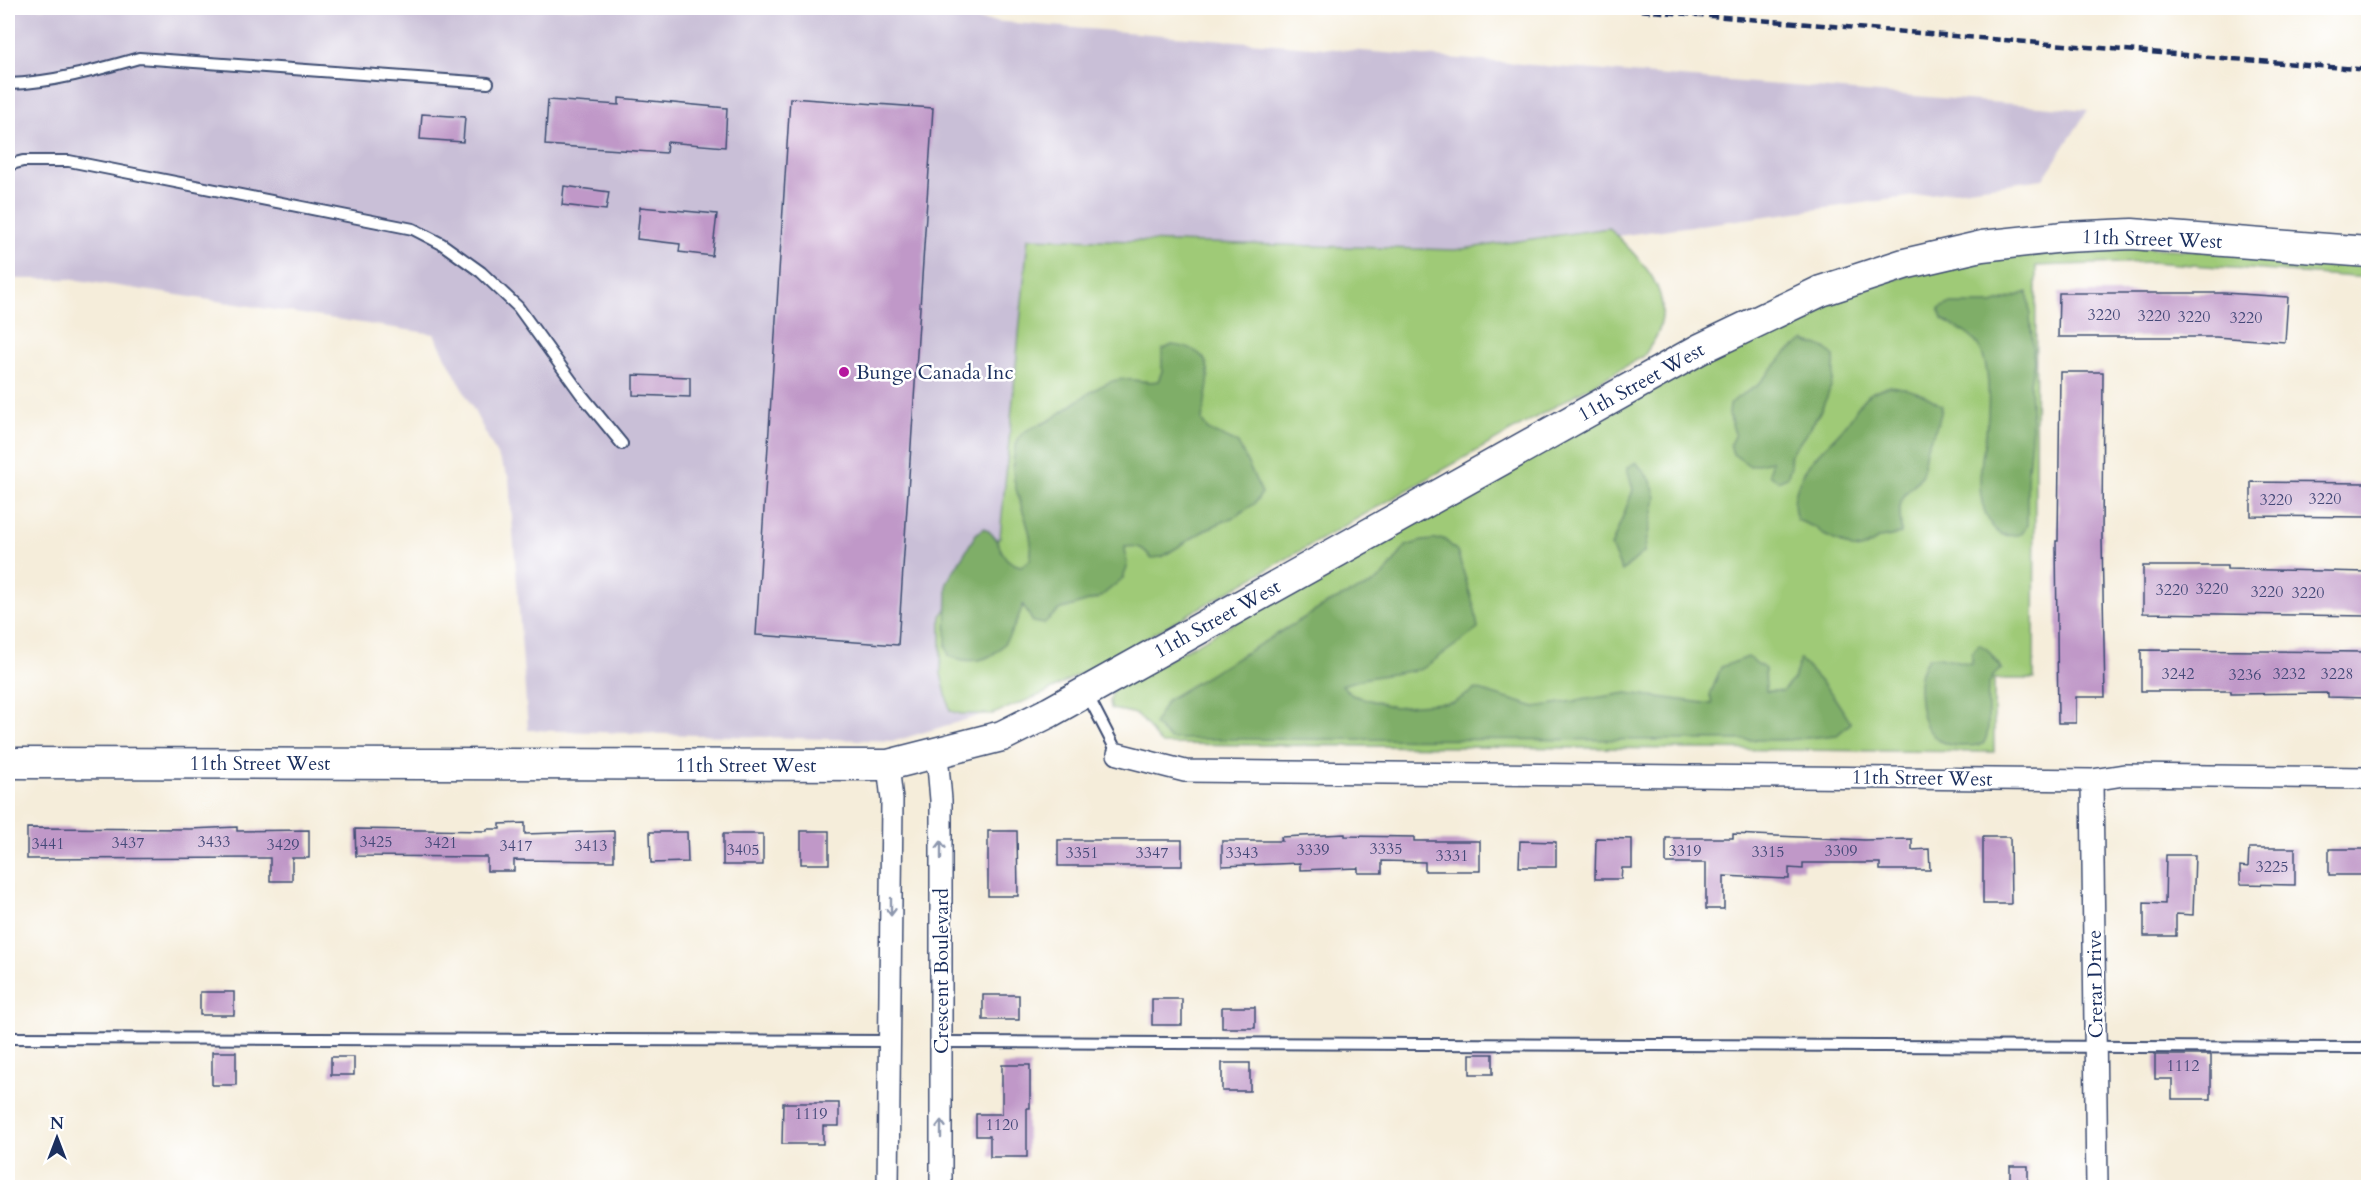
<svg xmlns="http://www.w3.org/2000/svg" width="2376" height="1195" viewBox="0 0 2376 1195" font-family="Cardo,serif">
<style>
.industrial{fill:#c9bfd7}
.green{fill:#9fca77;stroke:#5d7c6a;stroke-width:1.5}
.forest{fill:#7fae68;stroke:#4d6e63;stroke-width:1.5}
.building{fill:#c098c8}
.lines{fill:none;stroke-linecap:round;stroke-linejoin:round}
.lane-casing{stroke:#3c4c71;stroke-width:14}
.street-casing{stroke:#3c4c71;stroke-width:24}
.secondary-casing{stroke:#3c4c71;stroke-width:33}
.lane{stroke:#fff;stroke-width:10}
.street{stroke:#fff;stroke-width:21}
.secondary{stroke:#fff;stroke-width:30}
.rail{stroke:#1b2f5e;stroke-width:4.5;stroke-dasharray:9 4.5;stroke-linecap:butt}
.oneway{stroke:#8d97ae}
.poi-dot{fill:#b5179e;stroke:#fff;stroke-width:2}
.labels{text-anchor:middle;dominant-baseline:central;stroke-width:5;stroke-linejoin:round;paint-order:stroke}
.number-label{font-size:16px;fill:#444978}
.street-label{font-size:20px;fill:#1b2f5e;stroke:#fff}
.poi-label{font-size:20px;fill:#1b2f5e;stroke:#fff;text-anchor:start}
</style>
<rect width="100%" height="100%" fill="#fff"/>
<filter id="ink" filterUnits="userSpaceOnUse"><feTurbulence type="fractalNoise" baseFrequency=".0167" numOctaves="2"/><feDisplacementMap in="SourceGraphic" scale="12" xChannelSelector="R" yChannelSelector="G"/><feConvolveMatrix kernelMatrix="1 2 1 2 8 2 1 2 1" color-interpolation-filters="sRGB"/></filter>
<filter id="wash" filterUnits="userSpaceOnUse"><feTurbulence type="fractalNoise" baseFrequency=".008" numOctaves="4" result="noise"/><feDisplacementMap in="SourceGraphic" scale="24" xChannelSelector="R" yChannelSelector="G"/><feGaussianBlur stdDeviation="1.35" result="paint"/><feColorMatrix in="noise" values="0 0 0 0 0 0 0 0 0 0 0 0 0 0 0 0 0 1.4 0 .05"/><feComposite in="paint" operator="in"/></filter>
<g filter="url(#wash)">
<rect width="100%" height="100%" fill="#f5edda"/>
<!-- industrial -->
<path class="industrial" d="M8 8H830L2088 110 2043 179 1453 258 988 713 895 741 528 730 509 478 434 334 71 279H8Z"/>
<!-- green -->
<path class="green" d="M1609 228C1635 255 1672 285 1660 327 1658 337 1649 347 1644 356L1173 623 1045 693 993 714H961L950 711 941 674V616L1000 537 1028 238 1455 250Z
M2105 245 2368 261V278L2151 262 2036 266 2034 679H1994V752L1162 744C1151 736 1148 721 1136 715 1129 711 1119 711 1111 709L1110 700 1113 690 1745 339 1869 286 1944 266Z"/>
<!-- forest -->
<path class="forest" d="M2028 292 2034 362 2030 383 2032 426 2027 480V525L2021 534C2004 538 1996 535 1988 519 1971 485 1986 450 1988 414 1989 396 1989 373 1983 355 1975 334 1959 330 1942 319L1939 309 1949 304H1992Z
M1804 341 1825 348 1834 356C1838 392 1811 429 1789 456L1791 467 1787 477 1778 481 1769 475 1771 461 1750 466 1733 454 1730 444 1735 434 1729 414 1730 404 1738 397 1757 386 1786 353Z
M1172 345C1226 350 1205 387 1202 421L1208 430 1238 443 1262 493 1254 504 1236 516 1207 529 1162 557 1151 558C1144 548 1138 545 1125 547L1127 568 1123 578 1099 598 1059 610 1043 624 1033 622 1023 605C1010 641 994 673 949 656L946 646 947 582 976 534 984 528C1005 539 995 560 1021 566L1030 560C1036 532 1018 507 1014 479 1012 467 1013 445 1021 435 1029 426 1040 426 1050 420 1067 410 1098 383 1117 380 1130 377 1144 384 1158 381L1162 371V350Z
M1890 386C1910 388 1927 395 1942 406 1941 421 1934 431 1928 444 1923 454 1926 466 1921 476 1915 486 1904 491 1901 502 1898 512 1902 523 1901 534L1880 538 1862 549 1852 548 1824 535 1816 528 1797 520C1792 506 1794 494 1800 480 1808 460 1830 444 1844 427 1851 419 1856 409 1862 401 1869 392 1881 388 1890 386Z
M1636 462 1651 481 1656 498 1644 552 1622 571 1611 547 1633 490 1627 468Z
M1444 539 1457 551 1475 610 1478 629 1422 669 1367 678 1342 685 1352 695 1394 707 1454 702 1476 689 1535 707 1627 693 1712 704 1710 695 1721 667 1748 657 1765 669 1766 691H1782L1794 679 1800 659 1832 694 1851 723 1837 735 1787 740 1170 739 1154 724 1167 700 1332 601 1371 585 1384 575 1406 546 1422 541Z
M1979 644 1988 650 2002 669C1974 683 1998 722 1983 744 1946 752 1924 740 1920 702 1918 684 1918 672 1929 657H1940L1972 664V653Z"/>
<g id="blocks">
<!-- building -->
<path class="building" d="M619 98 727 108 725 147 667 142 666 153 545 145 548 100 619 105Z
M790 98 933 108 898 645 756 635Z
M422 114 465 117 463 142 420 139Z
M564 186 609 192 606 210 562 205Z
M640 207 717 214 712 256 679 252 680 244 637 239Z
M2059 293H2224L2288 297 2285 342 2216 337H2058Z
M2060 372H2103L2102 539 2105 697H2076V723H2058L2056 541H2058Z
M633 375 690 377V397L633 395Z
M2251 482 2368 483V517L2251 516Z
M2143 566H2227V569L2368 572V616L2143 613Z
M2141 650 2368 652V698L2328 697V693L2231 694V691H2141Z
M525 823V834L614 831V861L514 860V871H487V857L356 856 355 829 487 831V829H500V824Z
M237 827V831L309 830V858H292V881H270V858L27 859V828L190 829Z
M801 831H829V864H801Z
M988 831H1017L1018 896H988Z
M650 832H687L688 862 651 863Z
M723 834H763V865H723Z
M1345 834V836L1414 837V841H1480V871H1425V862L1382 861V873H1358V868L1300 870V863L1222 866V841H1282L1281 837Z
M1733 834 1864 840 1912 839V850L1929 849 1930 870H1880V863H1803V869L1789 868V879L1724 876V909H1706V863H1666V838H1733Z
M1983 837H2010L2011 904H1983Z
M1596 838 1632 839V868H1622L1621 879H1595Z
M1058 840H1182V866H1058Z
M1520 841 1556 842V867H1519Z
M2249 848H2295V885L2240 884V866L2248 867Z
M2329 849H2368V875H2329Z
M2166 855H2195L2193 915 2176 914V936H2144V903L2165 904Z
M200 992H234V1015H200Z
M983 995H1019V1020H983Z
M1152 999H1182V1025H1152Z
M1222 1007H1255V1028H1222Z
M212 1052H236V1085H212Z
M1470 1054H1493V1074H1470Z
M2155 1055H2211V1099H2172V1079H2155Z
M331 1057H354V1075H331Z
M1222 1063H1250V1091H1222Z
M1002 1065H1030V1108H1027V1157H990V1136H976V1114H1002Z
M783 1103H839V1126H823V1144H782Z
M2010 1166H2028V1188H2010Z"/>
</g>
</g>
<g filter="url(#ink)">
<use href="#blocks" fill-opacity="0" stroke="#3c4c71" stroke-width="1.5"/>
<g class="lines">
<defs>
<path id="lane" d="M8 84C51 83 97 70 139 58L488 83
M8 165 23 161H69L413 229 442 244 481 272 518 307 581 394 622 444
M1087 694 1118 754
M8 1038 891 1041
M941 1042 2368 1048"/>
<path id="street" d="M937 754 941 800V1188
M1118 754 1185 771 2092 780 2124 775 2368 778
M888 765 892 800 888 1188
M2092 780 2097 1188"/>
<path id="secondary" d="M8 763 888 765 1002 736 1050 712 1700 349 1821 291 1904 264 1982 246 2064 237 2132 234 2368 252"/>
</defs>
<!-- lane casing -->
<use href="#lane" class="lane-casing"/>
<!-- street casing -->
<use href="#street" class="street-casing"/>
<!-- secondary casing -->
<use href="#secondary" class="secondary-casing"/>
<!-- lane -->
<use href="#lane" class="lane"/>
<!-- street -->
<use href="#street" class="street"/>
<!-- secondary -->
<use href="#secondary" class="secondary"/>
<!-- rail -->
<path class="rail" d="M1614 8 2368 70"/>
</g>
<!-- one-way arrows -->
<defs><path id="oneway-shaft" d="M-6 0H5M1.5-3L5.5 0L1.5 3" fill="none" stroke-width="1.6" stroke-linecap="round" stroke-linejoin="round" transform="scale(1.5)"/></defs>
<g class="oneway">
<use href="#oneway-shaft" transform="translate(941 850) rotate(-90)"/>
<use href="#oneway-shaft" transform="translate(891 907) rotate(90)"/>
<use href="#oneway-shaft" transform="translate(941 1129) rotate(-90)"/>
</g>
</g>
<!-- markers -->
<circle class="poi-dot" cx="844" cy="372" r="6"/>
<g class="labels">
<!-- number labels -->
<g class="number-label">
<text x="2104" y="315">3220</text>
<text x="2154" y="316">3220</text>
<text x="2194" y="317">3220</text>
<text x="2246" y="318">3220</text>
<text x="2325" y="499">3220</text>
<text x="2276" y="500">3220</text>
<text x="2212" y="589">3220</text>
<text x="2172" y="590">3220</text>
<text x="2267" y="592">3220</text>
<text x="2308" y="593">3220</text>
<text x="2178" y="674">3242</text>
<text x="2289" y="674">3232</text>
<text x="2337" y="674">3228</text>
<text x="2245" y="675">3236</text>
<text x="214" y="842">3433</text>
<text x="376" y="842">3425</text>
<text x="128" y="843">3437</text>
<text x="441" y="843">3421</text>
<text x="48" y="844">3441</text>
<text x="283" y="845">3429</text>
<text x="516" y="846">3417</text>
<text x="591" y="846">3413</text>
<text x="1386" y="849">3335</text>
<text x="743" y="850">3405</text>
<text x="1313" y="850">3339</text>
<text x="1685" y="851">3319</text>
<text x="1841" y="851">3309</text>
<text x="1768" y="852">3315</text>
<text x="1082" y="853">3351</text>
<text x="1152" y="853">3347</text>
<text x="1242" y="853">3343</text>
<text x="1452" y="856">3331</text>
<text x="2272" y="867">3225</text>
<text x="2183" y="1066">1112</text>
<text x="811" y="1114">1119</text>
<text x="1002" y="1125">1120</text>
</g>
<!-- street labels -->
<g class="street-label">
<text transform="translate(2152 239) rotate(2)">11th Street West</text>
<text transform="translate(1641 382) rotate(-29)">11th Street West</text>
<text transform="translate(1217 619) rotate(-29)">11th Street West</text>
<text x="260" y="763">11th Street West</text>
<text x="746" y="765">11th Street West</text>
<text transform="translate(1922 778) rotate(1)">11th Street West</text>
<text transform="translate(941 971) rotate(-90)">Crescent Boulevard</text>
<text transform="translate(2095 984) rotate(-91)">Crerar Drive</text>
</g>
<!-- poi labels -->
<g class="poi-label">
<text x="856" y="372">Bunge Canada Inc</text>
</g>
</g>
<!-- margin -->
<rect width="2376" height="1195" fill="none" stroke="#fff" stroke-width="30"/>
<!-- north arrow -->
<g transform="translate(57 1138)" stroke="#ffffff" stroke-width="4.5" paint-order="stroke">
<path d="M0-4.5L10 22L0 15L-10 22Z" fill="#1b2f5e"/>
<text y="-9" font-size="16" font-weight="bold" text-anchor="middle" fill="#1b2f5e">N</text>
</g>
</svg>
